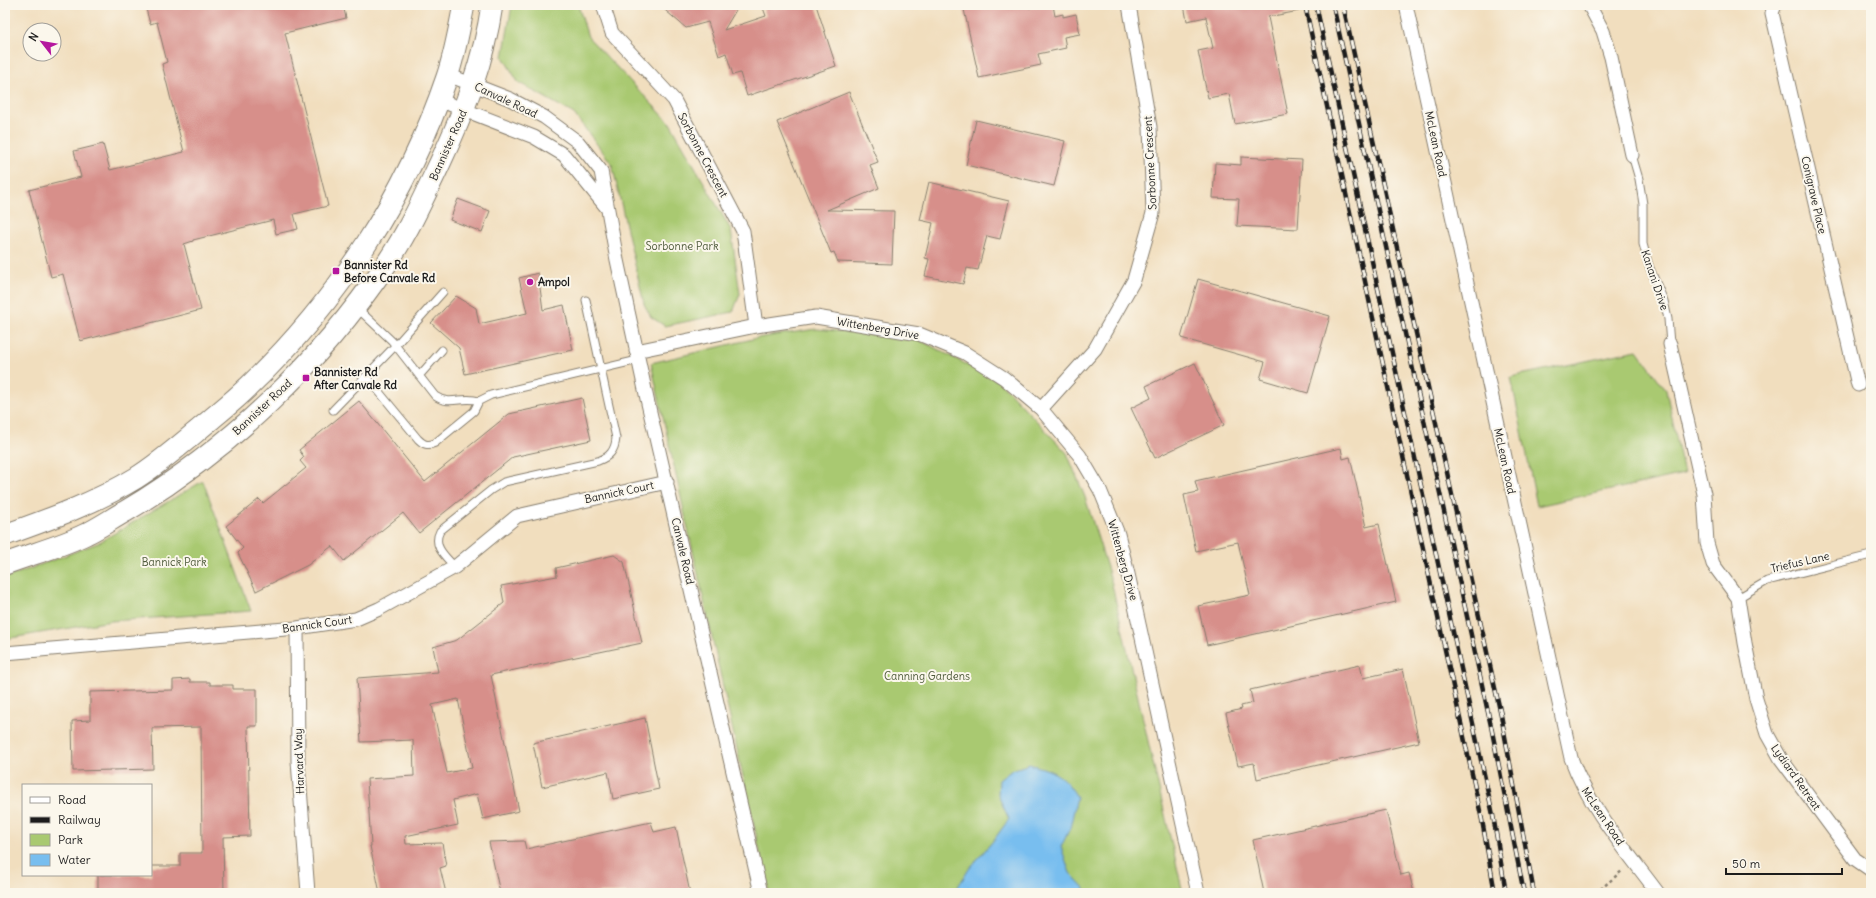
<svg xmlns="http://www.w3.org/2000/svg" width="1876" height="898" viewBox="0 0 1876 898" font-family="Delius,sans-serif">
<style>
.green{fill:#a9c971;stroke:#627246}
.water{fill:#78beef;stroke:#4a6d86}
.building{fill:#d78f8a;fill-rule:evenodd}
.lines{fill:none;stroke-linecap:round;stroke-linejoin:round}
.service-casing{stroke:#867d6d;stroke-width:9}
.minor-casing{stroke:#867d6d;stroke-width:15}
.primary-casing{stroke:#867d6d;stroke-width:23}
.path{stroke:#867d6d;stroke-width:2.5;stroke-dasharray:3 3;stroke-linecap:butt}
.service{stroke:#fff;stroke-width:7}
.minor{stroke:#fff;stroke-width:13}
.primary{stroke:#fff;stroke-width:21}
.rail-casing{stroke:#1c1c1c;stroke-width:4.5}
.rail{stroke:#fbf7ec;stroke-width:3;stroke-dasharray:9;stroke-linecap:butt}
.poi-dot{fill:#b5179e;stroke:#fbf7ec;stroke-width:1.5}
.labels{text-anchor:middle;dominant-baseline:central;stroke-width:4;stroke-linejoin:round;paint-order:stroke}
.street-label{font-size:11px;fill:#1c1c1c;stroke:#fbf7ec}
.park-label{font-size:11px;fill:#4d593a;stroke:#fbf7ec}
.poi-label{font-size:11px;font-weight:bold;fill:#1c1c1c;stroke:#fbf7ec;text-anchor:start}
</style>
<rect width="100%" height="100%" fill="#fbf7ec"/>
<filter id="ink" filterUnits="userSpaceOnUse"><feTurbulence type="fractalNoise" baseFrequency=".025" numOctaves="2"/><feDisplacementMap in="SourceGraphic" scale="8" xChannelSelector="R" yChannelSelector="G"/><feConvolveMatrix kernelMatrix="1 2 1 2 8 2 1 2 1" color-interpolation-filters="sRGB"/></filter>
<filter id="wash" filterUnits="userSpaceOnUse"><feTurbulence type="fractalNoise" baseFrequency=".012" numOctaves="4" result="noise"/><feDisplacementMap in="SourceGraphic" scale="16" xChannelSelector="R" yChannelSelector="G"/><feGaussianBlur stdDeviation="0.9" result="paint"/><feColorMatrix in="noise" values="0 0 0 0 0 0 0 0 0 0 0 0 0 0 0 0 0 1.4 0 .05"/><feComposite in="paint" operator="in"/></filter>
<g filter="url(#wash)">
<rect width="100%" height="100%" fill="#f1debe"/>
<!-- green -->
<path class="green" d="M512 5H578L588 37 670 123 731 230 740 294 733 312 665 326 651 317 644 304 612 164 574 114 518 82 503 57Z
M816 329 918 339 1000 382 1067 453 1085 497 1111 580 1183 893H769L651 363 757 338Z
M1637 350 1666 390 1684 474 1537 506 1511 377Z
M203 481 251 611 111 621 5 639V578L98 543Z"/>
<!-- water -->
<path class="water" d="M1029 764C1054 771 1063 774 1077 797L1070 828 1061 847 1070 873 1089 893H954L969 869 993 841 1009 819 998 795 999 780 1012 770Z"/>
<g id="blocks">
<!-- building -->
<path class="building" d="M145 5H343L346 18 285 33 328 206 294 214 298 229 276 234 273 220 193 240V241L184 244 201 310 80 341 63 274 51 277 29 190 81 177 74 151 103 144 110 170 184 152 162 64 167 62 157 22 150 24Z
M659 5H739L724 30 766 16 762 5H816L836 66 747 96 740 73 733 75 726 53 719 56 708 22 686 28Z
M963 5H1028L1029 8 1053 5 1055 16 1063 14V17L1076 14 1080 34 1064 37 1066 48 1038 54 1041 65 979 78Z
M1184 5H1298L1299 11 1268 17 1288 114 1235 124 1229 94 1208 98 1198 51 1213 48 1206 17 1187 21Z
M849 92 878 162 870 165 879 188 827 210 894 211 892 264 838 262 834 252 831 253 777 122Z
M976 120 1065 141 1054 186 966 165Z
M1241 157 1302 160 1298 229 1237 226 1239 199 1213 198 1215 163 1241 165Z
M929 182 1009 201 1000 239 987 236 978 270 967 268 963 284 925 276 929 259 925 258 933 223 920 220Z
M458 199 490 211 482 232 450 220Z
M538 273 543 310 564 305 573 350 465 374 459 348 431 323 456 296 476 308 479 324 527 313 519 278Z
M1198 279 1330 316 1308 393 1260 379 1265 362 1181 338Z
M1195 363 1224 425 1155 458 1131 408 1151 398 1146 386Z
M582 398 591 440 513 457 419 533 403 513 344 561 332 546 308 565 256 591 238 553 243 548 226 526 259 499 263 503 306 468 300 461 304 457 299 450 359 401 425 482 509 414Z
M1341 448 1343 459 1350 457 1366 527 1379 524 1396 602 1207 645 1198 606 1250 595 1238 542 1196 551 1184 495 1198 492 1195 481Z
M614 555 624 562 642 643 491 675 519 811 483 819 477 794 453 800 458 825 405 836 406 844 442 843 446 866 440 868 446 893H380L370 846H371L367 779 414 776 413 740 361 742 357 678 438 672 433 647 457 640 504 603 501 586 557 576 556 568ZM458 699 472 768 447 773 432 705Z
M1360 665 1363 678 1403 669 1419 742 1257 779 1254 763 1238 766 1226 713 1242 709 1241 706 1253 703 1250 690Z
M190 679V682H210V685H233V689H257V726H248L250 836 223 837 224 893H98V875H151V866H180V853H202L201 727 152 728 153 769 73 771 72 721 90 720V692L173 690V680Z
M645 718 659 789 613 799 608 772 542 787 533 743Z
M1386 810 1401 875 1409 873 1414 893H1264L1253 840Z
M651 822 654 832 676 827 690 893H500L489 842 524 841 526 849Z"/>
</g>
</g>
<g filter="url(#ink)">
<use href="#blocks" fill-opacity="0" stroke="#867d6d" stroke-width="1"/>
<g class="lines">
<defs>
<path id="service" d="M1632 155 1639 179 1643 204V244L1649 266 1664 301 1668 319 1670 344
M356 307 392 341 435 396C451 407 462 395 479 401L491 395 638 360
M366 376 418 439C424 445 428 446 435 443L474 411 479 401
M419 376 442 350
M333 410 395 346 443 292
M455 567C445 556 432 546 440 531L491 490 504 482 598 461C609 457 615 451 616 438L586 300
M1738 598 1767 581 1871 555"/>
<path id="minor" d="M603 5 612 33 674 100 743 231 756 326
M1406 5 1571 758C1589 808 1626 850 1658 893
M1589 5 1603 31 1611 57 1632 155
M1775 5 1772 13 1858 385
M448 75 510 99 544 117 578 142 601 171 617 260 647 399 761 893
M439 100 534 137 564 155 607 208
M1670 344 1704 494 1707 543 1713 564 1738 598 1745 643 1756 699 1767 734 1781 759 1855 859 1871 870
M636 351 756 326 816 317 919 334 965 353 1004 378 1041 409 1080 456 1100 490 1118 534 1128 574 1198 893
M1041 409 1095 349 1134 280 1153 213 1150 127 1129 5
M297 628 298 761 308 893
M5 653 297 628 356 619 379 609 455 567 517 516 667 482"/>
<path id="primary" d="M5 535C50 519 95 503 136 478 162 462 186 440 209 421 222 410 236 399 248 387 338 301 407 195 447 77 455 54 459 29 464 5
M5 564C31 554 60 547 86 534 99 528 113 518 126 511 230 449 319 364 387 263 408 232 424 197 440 163 464 112 484 61 492 5"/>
</defs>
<!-- service casing -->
<use href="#service" class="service-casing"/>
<!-- minor casing -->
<use href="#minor" class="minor-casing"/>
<!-- primary casing -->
<use href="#primary" class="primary-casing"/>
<!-- path -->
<path class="path" d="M1596 893 1623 870"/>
<!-- service -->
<use href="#service" class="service"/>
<!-- minor -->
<use href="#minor" class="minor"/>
<!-- primary -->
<use href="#primary" class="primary"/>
<defs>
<path id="rail" d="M1305 5 1482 820 1495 893
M1316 5 1493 815 1506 893
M1333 5 1491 726 1524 893
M1343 5 1501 715 1534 893"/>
</defs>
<!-- rail casing -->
<use href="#rail" class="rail-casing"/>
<!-- rail -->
<use href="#rail" class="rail"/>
</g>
</g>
<!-- markers -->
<g class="poi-dot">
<rect x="332" y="267" width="8" height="8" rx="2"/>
<circle cx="530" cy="282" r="4"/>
<rect x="302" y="374" width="8" height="8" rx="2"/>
</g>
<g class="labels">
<!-- street labels -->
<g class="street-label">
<text transform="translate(506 100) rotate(25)">Canvale Road</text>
<text transform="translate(1436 144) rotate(78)">McLean Road</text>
<text transform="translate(448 145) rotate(-66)">Bannister Road</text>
<text transform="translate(703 155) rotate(62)">Sorbonne Crescent</text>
<text transform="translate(1150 163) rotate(-93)">Sorbonne Crescent</text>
<text transform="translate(1814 195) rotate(77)">Conigrave Place</text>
<text transform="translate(1655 280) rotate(71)">Kanani Drive</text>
<text transform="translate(878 328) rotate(10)">Wittenberg Drive</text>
<text transform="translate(262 407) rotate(-43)">Bannister Road</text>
<text transform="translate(1505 461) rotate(78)">McLean Road</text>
<text transform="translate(619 492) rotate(-12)">Bannick Court</text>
<text transform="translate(683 551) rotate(77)">Canvale Road</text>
<text transform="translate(1123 560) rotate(74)">Wittenberg Drive</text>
<text transform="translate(1800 562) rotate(-13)">Triefus Lane</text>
<text transform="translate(317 624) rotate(-8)">Bannick Court</text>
<text transform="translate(299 761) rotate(-92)">Harvard Way</text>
<text transform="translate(1796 777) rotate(55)">Lydiard Retreat</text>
<text transform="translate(1603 816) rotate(56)">McLean Road</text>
</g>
<!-- park labels -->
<g class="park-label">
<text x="682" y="246">Sorbonne Park</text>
<text x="174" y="562">Bannick Park</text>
<text x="927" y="676">Canning Gardens</text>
</g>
<!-- poi labels -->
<g class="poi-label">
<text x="344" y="265">Bannister Rd<tspan x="344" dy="13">Before Canvale Rd</tspan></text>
<text x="538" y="282">Ampol</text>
<text x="314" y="372">Bannister Rd<tspan x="314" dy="13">After Canvale Rd</tspan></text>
</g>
</g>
<!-- margin -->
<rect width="1876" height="898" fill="none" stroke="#fbf7ec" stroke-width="20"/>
<!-- legend -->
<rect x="22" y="784" width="130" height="92" fill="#fbf7ec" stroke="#a29f99"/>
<rect x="30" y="797" width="20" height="6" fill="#ffffff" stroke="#a29f99"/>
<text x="58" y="804" font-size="12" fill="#1c1c1c">Road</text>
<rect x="30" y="817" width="20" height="6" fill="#1c1c1c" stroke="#a29f99"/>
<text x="58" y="824" font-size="12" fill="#1c1c1c">Railway</text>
<rect x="30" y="834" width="20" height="12" fill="#a9c971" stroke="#a29f99"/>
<text x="58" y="844" font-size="12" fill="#1c1c1c">Park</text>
<rect x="30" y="854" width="20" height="12" fill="#78beef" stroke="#a29f99"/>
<text x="58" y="864" font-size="12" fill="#1c1c1c">Water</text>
<!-- north arrow -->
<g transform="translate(42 42) rotate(301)"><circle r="19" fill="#fbf7ec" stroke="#a29f99"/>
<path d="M0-3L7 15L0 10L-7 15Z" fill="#b5179e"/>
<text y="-6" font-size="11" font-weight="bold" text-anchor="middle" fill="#1c1c1c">N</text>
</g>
<!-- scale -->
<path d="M1726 868v6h116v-6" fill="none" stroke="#1c1c1c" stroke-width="2"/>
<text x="1732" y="868" font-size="12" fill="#1c1c1c" stroke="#fbf7ec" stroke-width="3" paint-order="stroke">50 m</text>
</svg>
